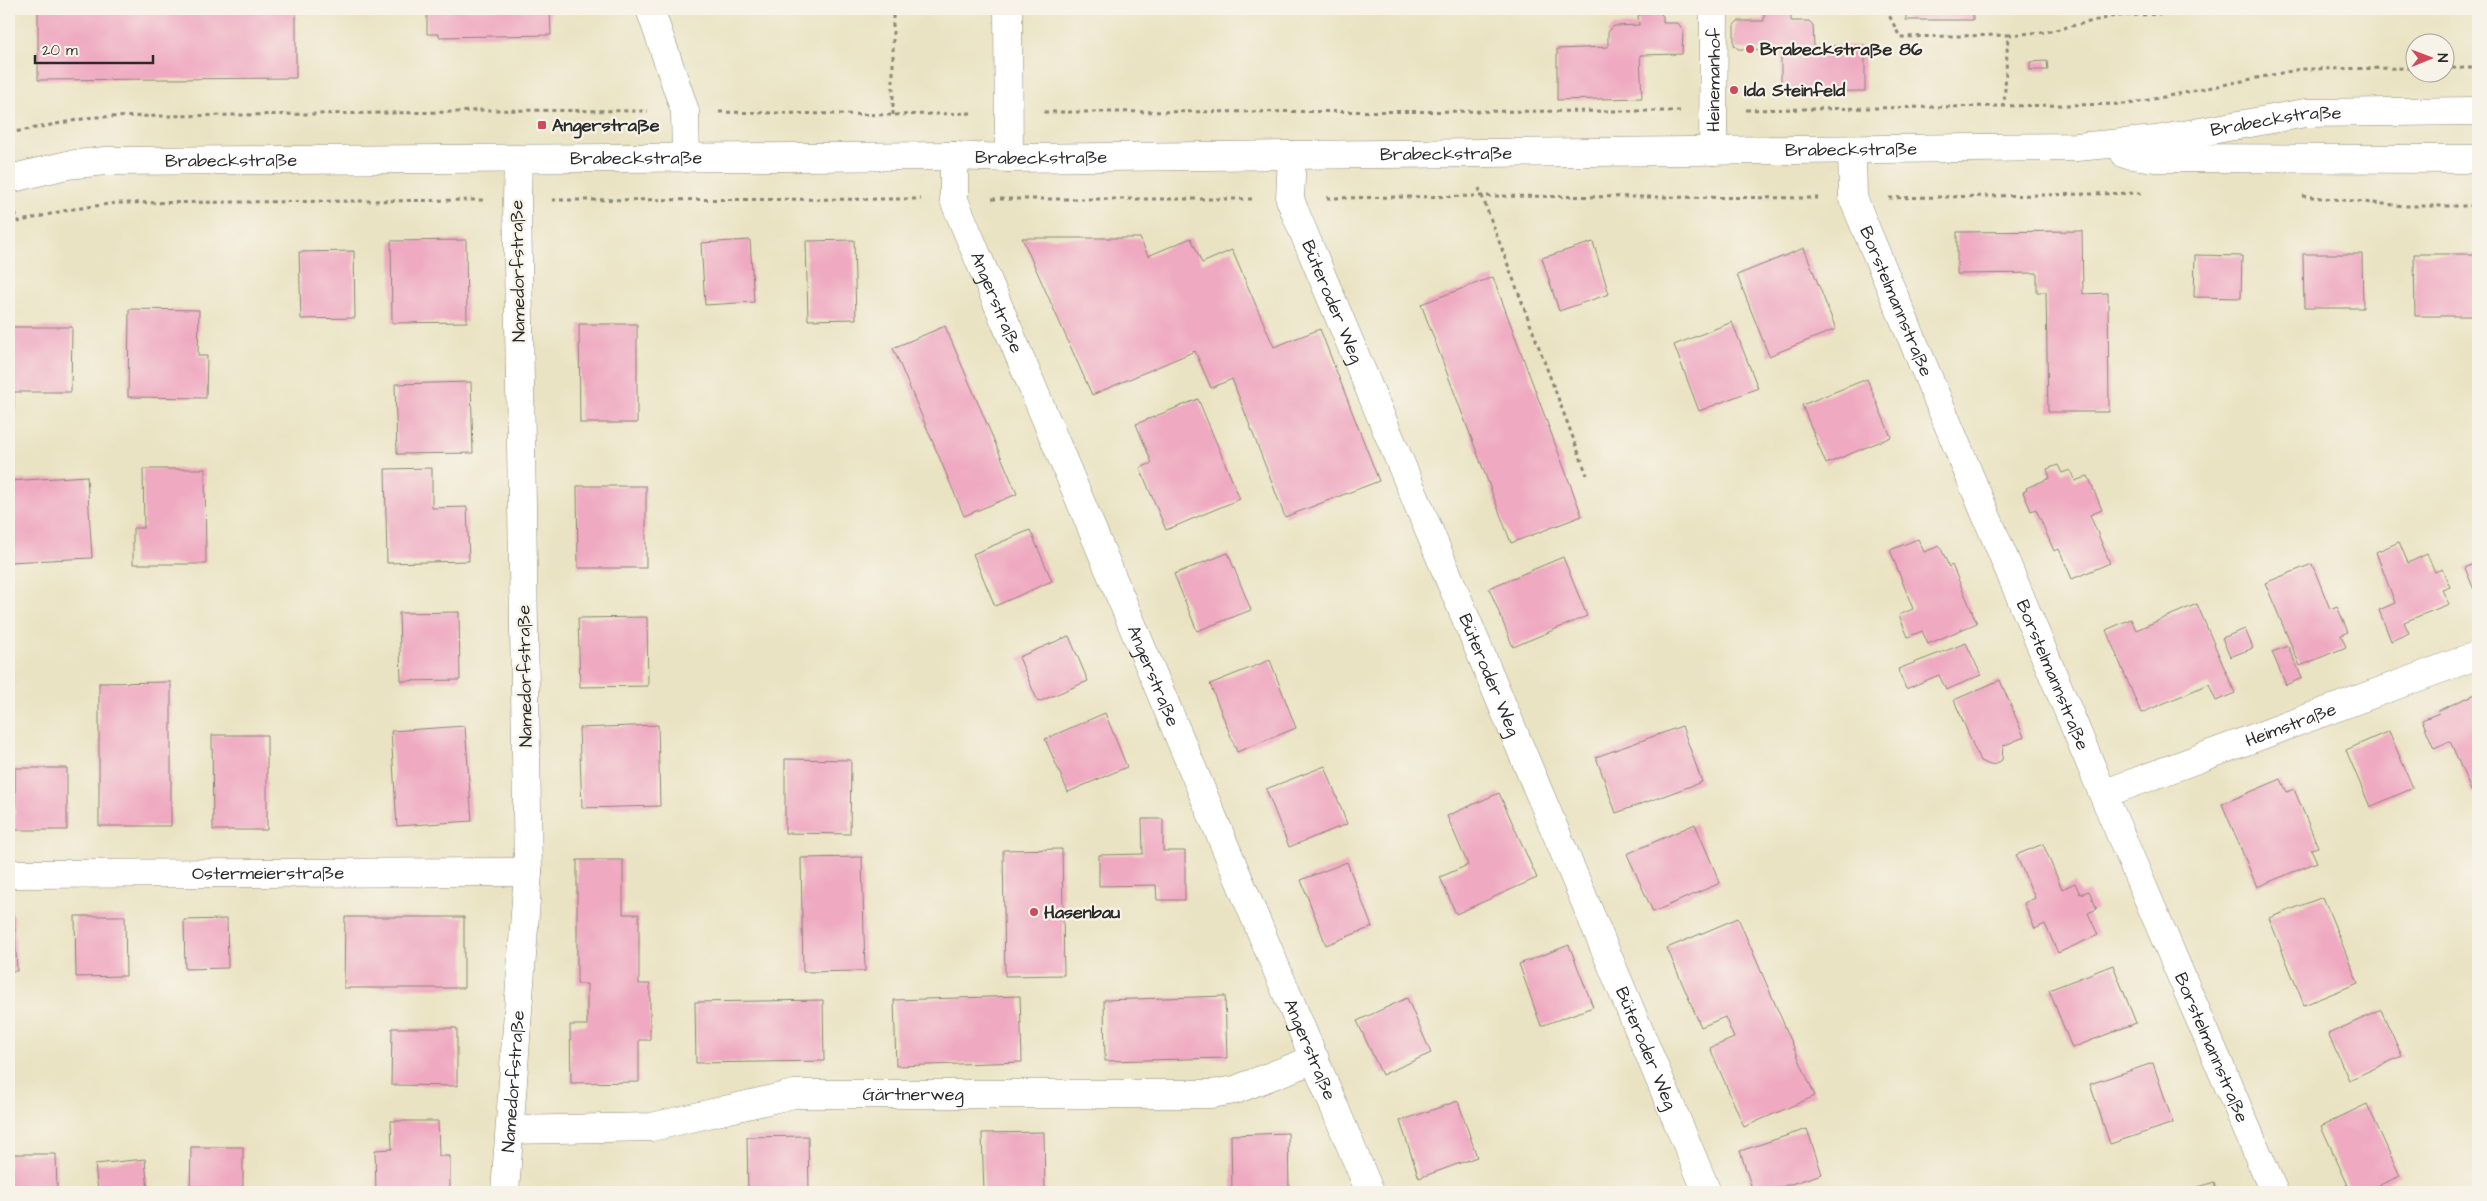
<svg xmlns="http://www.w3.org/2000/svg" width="2487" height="1201" viewBox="0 0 2487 1201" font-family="'Architects Daughter',sans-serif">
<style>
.building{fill:#efa9c1}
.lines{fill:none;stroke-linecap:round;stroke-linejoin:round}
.minor-casing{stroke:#8a8777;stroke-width:29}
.major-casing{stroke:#8a8777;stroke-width:29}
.path{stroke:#8a8777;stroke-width:3;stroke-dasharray:4 4;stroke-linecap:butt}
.minor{stroke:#fff;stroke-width:28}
.major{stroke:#fff;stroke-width:28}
.poi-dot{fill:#d1495b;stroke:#f7f3e8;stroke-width:2}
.labels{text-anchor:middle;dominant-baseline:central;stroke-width:4.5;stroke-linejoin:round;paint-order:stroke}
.poi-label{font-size:18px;font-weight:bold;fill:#2b2b2b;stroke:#f7f3e8;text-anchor:start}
.street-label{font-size:18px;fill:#2b2b2b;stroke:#f7f3e8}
</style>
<rect width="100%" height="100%" fill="#f7f3e8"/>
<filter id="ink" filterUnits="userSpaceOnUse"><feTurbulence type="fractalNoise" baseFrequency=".02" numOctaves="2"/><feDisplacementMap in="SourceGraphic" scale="10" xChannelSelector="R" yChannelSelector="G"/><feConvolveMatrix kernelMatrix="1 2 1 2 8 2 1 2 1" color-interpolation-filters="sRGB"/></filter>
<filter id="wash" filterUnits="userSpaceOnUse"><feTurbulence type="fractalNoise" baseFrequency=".0096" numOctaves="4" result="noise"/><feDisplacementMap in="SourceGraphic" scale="20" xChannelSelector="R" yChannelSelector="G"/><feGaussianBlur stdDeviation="1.12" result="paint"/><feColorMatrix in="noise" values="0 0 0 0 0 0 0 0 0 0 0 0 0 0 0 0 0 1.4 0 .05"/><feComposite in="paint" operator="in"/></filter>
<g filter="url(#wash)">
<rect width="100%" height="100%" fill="#eae3c3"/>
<g id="blocks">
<!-- building -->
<path class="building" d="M38 9H296V78L38 80Z
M427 9H550L551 35 439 37V34H427Z
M1225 9H1255V14H1225Z
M1906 9H1973V20H1906Z
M1767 10 1791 12V21H1809L1813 25 1814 46H1865V91L1781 92V50L1738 49 1734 45V25L1738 21H1764V12Z
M1659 12 1663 16V23H1678L1683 30 1682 54 1640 55 1642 98 1557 100V49L1608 47V32L1614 26 1639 25 1638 16 1643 13Z
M2047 61 2048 70H2030V62Z
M2082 231 2083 294 2108 293 2109 412H2048L2046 292H2037V273L1957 274V232Z
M1022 238H1140L1148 256 1191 238 1202 263 1232 250 1274 347 1320 329 1379 481 1285 517 1232 379 1211 388 1195 351 1092 395Z
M466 240 467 322 392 323 391 241Z
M750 240 754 302 705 305 701 243Z
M854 240 856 319 808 320 806 241Z
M1593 242 1609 294 1559 311 1542 258Z
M1804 248 1836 329 1769 356 1737 275Z
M354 251 355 318 301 319 299 252Z
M2303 254H2362L2363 308H2304Z
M2414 254H2478V316H2415Z
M2195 255 2242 256 2241 298 2194 297Z
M1493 277 1582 516 1511 543 1421 304Z
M129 309 199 310 198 356H207L206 398 128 397Z
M1732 322 1758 388 1699 411 1674 345Z
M579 324H637V423H580Z
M945 326 1017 494 964 516 893 348Z
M9 327H72L71 392H14V409H9Z
M1867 379 1891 437 1826 464 1802 405Z
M471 382 473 453 397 454 395 384Z
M1198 399 1240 499 1166 530 1140 468 1152 463 1136 424Z
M2058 465 2062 473 2070 470 2075 481 2088 476 2102 510 2090 515 2110 563 2072 579 2059 549 2054 551 2036 509 2031 511 2023 492 2027 490 2026 488 2050 478 2047 469Z
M432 468V508L467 507 469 561 387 563 385 469Z
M143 469H205L206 564H133V528H144Z
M87 476 92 558 9 562V481Z
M577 486H646V568H578Z
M1030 530 1052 581 995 606 973 554Z
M1918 539 1924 552 1940 546 1949 567 1952 565 1977 623 1928 644 1922 631 1908 637 1899 615 1913 609 1890 550Z
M2399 542 2408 563 2427 554 2435 572 2442 569 2450 587 2442 590 2449 604 2404 622 2409 633 2391 641 2379 610 2395 603 2376 552Z
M1228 553 1251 610 1197 631 1174 574Z
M1563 557 1587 616 1513 647 1489 588Z
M2478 562V597H2477L2465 568Z
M2312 564 2330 609 2337 606 2348 632 2341 635 2346 647 2300 666 2265 583Z
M2197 604 2235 693 2216 701 2209 684 2141 713 2106 630 2131 619 2136 630Z
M459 612 460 680 401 681 399 613Z
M647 617 648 686 580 687 578 618Z
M2245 629 2253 648 2230 657 2222 638Z
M1069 636 1088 681 1038 702 1019 657Z
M1966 643 1981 675 1946 690 1939 675 1906 689 1898 669Z
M2288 646 2302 678 2286 685 2272 652Z
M1270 660 1296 728 1237 752 1210 684Z
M2000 680 2024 737 2003 746 2002 760 1996 764 1990 765 1980 761 1954 700Z
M171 682V826H99V683Z
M2478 693V791L2472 793 2450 741 2434 748 2422 720 2439 713 2437 711Z
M1105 713 1127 767 1068 792 1045 739Z
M658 725 660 806 582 808 579 728Z
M465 726 472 821 397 826 391 731Z
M1682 726 1702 782 1616 813 1596 757Z
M2389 731 2413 788 2370 807 2346 750Z
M212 735H267V830H213Z
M785 759 851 760 850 834 785 833Z
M1325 766 1347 824 1289 847 1266 789Z
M15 768H67V830H15Z
M2281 779 2287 792 2294 789 2318 847 2311 849 2317 862 2257 887 2222 804Z
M1499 793 1537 878 1456 914 1440 877 1468 865 1447 816Z
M1142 819H1163V851H1185V900H1157L1156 885 1099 886V855L1143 854Z
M1695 824 1720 883 1653 912 1627 854Z
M2043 844 2062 889 2075 883 2080 894 2089 891 2097 909 2088 913 2098 935 2058 953 2045 924 2035 929 2024 903 2035 898 2016 855Z
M1062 849 1064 975 1005 976 1003 850Z
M862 857 865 971 803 972 801 858Z
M577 860H623V914H639V984H650V1040H639V1082L571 1083 570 1025H587V984H577Z
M1347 862 1372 927 1326 945 1301 880Z
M2323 897 2358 983 2304 1005 2269 918Z
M9 915H14L17 971H9Z
M75 916H125L126 976 76 977Z
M345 917H464V988H344Z
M1738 918 1815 1096 1744 1127 1710 1048 1734 1038 1725 1017 1701 1027 1667 948Z
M227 919 228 968 185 969 184 920Z
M1569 945 1593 1007 1541 1026 1519 964Z
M2113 965 2136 1023 2072 1048 2049 990Z
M1020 996 1022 1062 896 1066 894 1000Z
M1225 996 1227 1058 1105 1061 1104 1000Z
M1407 998 1431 1053 1382 1075 1357 1021Z
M823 1000 824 1061 696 1063 695 1002Z
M2381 1010 2402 1056 2349 1080 2328 1034Z
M392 1028H457V1086L391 1085Z
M2153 1063 2173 1123 2110 1144 2090 1084Z
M1458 1101 1477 1157 1419 1178 1400 1121Z
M2367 1104 2400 1176 2364 1192H2351L2321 1126Z
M391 1121H438L439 1156H450V1192H376L375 1150 392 1149Z
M1807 1129 1822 1174 1766 1192H1753L1740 1151Z
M1044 1132 1045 1192H984L982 1133Z
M1288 1133 1289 1192H1232L1231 1135Z
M808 1136 809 1192H748L747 1137Z
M191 1147H243V1192H190Z
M9 1154H56L57 1192H9Z
M145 1159 148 1192H98L95 1164Z
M2214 1182 2217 1192H2183Z"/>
</g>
</g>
<g filter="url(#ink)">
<use href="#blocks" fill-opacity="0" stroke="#8a8777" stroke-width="1"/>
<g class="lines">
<defs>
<g id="minor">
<path d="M650 9 685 111 686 158"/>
<path d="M1008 9 1009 158"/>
<path id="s1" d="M1713 151 1714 9"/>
<path id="s2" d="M1852 151 1853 198 2103 794 2274 1192"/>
<path id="s3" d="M1292 155 1290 199 1295 212 1707 1192"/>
<path id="s4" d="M954 156V200L1370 1192"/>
<path id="s5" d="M2103 794 2478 655"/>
<path id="s6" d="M9 874 528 872"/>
<path id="s7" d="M511 1130 652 1127 794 1094H1211L1235 1090 1315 1059"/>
<path id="s8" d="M505 1192 528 872 517 200 518 159"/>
</g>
<g id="major">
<path d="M2125 154 2156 158 2478 159"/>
<path id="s9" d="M9 179 67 165 105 161 954 156 1009 158 2076 147 2156 140 2305 113 2478 111"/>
</g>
</defs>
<!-- minor casing -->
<use href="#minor" class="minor-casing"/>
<!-- major casing -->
<use href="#major" class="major-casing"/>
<!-- path -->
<path class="path" d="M1886 9 1900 37 2008 35 2004 106
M2008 35 2046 32 2115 16 2280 9
M2444 68H2478
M1746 110 2129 104 2301 69 2414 68
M719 112 893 115 975 113
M1044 112 1680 111
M893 115V9
M9 133 93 117 458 112 482 110 648 111
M1479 188 1587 475
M2302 196 2404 206H2478
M1327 198 1482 196 1818 198
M1889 198 2141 193
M992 199H1256
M552 200 921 199
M15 212 19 223
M9 224 67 210 116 203 483 200"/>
<!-- minor -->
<use href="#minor" class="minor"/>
<!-- major -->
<use href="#major" class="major"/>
</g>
</g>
<!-- markers -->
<g class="poi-dot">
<circle cx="1750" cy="49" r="5"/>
<circle cx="1734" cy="90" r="5"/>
<rect x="537" y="120" width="10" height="10" rx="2.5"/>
<circle cx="1034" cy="912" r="5"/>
</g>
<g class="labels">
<!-- poi labels -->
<g class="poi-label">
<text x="1760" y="49">Brabeckstraße 86</text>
<text x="1744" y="90">Ida Steinfeld</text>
<text x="552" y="125">Angerstraße</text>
<text x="1044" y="912">Hasenbau</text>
</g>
<!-- street labels -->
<g class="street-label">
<text stroke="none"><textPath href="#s1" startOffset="71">Heinemanhof</textPath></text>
<text stroke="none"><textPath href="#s9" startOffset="2271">Brabeckstraße</textPath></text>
<text stroke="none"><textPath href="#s9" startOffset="1844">Brabeckstraße</textPath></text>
<text stroke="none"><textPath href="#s9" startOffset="1439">Brabeckstraße</textPath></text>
<text stroke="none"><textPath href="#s9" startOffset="1034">Brabeckstraße</textPath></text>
<text stroke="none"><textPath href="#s9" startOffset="629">Brabeckstraße</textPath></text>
<text stroke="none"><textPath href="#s9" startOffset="224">Brabeckstraße</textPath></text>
<text transform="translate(518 271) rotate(-91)">Namedorfstraße</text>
<text stroke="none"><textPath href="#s2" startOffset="159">Borstelmannstraße</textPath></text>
<text stroke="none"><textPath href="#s4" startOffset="155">Angerstraße</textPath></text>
<text stroke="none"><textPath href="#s3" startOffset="155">Büteroder Weg</textPath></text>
<text stroke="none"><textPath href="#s2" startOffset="564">Borstelmannstraße</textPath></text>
<text stroke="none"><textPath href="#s3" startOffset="560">Büteroder Weg</textPath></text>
<text transform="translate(525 676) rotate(-91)">Namedorfstraße</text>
<text stroke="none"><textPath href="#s4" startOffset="560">Angerstraße</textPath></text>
<text stroke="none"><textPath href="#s5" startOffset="200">Heimstraße</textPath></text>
<text stroke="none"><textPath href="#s6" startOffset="259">Ostermeierstraße</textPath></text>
<text stroke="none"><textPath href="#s2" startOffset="969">Borstelmannstraße</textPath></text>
<text stroke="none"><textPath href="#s4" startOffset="965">Angerstraße</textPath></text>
<text stroke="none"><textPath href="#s3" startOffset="965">Büteroder Weg</textPath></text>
<text stroke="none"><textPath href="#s8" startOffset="111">Namedorfstraße</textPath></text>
<text stroke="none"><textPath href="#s7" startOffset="406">Gärtnerweg</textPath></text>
</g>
</g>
<!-- margin -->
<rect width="2487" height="1201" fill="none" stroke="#f7f3e8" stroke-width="30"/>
<!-- north arrow -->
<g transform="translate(2430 58) rotate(89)"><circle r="24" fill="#f7f3e8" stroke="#a5a39c"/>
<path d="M0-4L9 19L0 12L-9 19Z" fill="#d1495b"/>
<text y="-8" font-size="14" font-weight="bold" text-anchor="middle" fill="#2b2b2b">N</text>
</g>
<!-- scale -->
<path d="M35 55v8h118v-8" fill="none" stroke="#2b2b2b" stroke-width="2.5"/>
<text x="42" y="55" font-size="15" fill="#2b2b2b" stroke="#f7f3e8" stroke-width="4" paint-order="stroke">20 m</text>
</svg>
